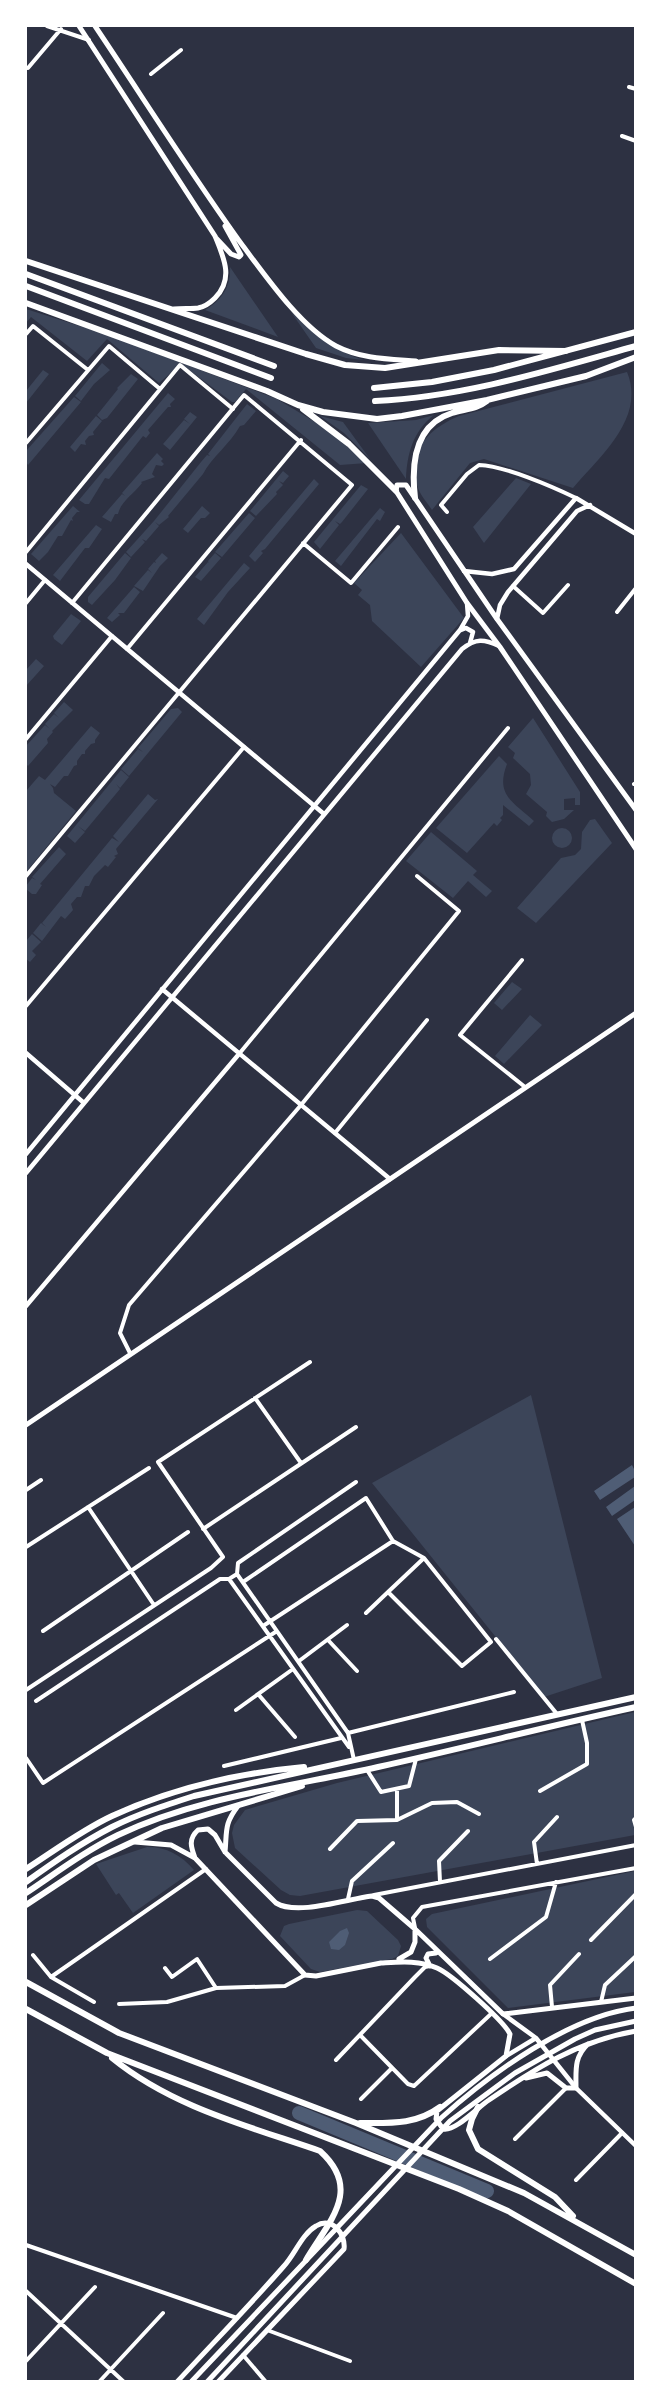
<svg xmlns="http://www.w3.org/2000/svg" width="661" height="2407" viewBox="0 0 661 2407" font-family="Poppins,sans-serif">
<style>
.green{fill:#3c4559}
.water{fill:#4f5d75}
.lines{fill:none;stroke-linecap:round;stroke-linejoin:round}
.river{stroke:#4f5d75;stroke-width:14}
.minor{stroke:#fff;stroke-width:4}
.tertiary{stroke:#fff;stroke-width:4.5}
.secondary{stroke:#fff;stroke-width:5}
.primary{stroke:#fff;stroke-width:6}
.trunk{stroke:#fff;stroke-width:6}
</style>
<rect width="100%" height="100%" fill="#2d3142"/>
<!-- green -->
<path class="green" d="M230 267 278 337 205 310C221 301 231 287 230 267Z
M26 309 105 334 277 399 325 428 367 463 340 465 246 389 235 402H232L181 364 159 383 107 339 87 361 31 317 26 323Z
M291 312C315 333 333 351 364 360L346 358 316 348Z
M102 363 110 370 94 384 81 401 75 396Z
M43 370 49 374 26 403V391Z
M627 372C646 418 600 456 573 488L484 459 470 463 432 510C427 502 419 494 417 485 407 450 430 428 459 416Z
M131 374 138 379 107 418 102 420 97 415 118 389 117 388Z
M168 393 175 399 170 404 171 407H168L148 430 150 433 146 438 143 436 109 479 105 478 89 504H85L79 500Z
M74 397 81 402 28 465 26 462V451Z
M247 404 256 411 244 425 240 426C230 444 212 457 203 474L168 516 169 517 159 525 155 522 159 526 146 541 142 539 145 542 131 557 126 552 154 521 201 462 206 466 201 462 207 455 210 456 208 454Z
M190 412 197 417 170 450 163 444 177 428 182 432 177 428 184 420 190 424 184 419Z
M434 415C413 431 407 454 406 479L368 423 416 420Z
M96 416 102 421 93 432 94 435 89 436 85 441 86 445 81 444 75 452 70 447Z
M320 416 343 422 370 459 344 433Z
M157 453 163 459 161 461 164 464 162 466 156 465 152 474 155 477 141 482 142 483C133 495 121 501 118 514H115L111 522 102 517 122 494 125 496 122 493Z
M283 471 289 476 283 483 279 481 283 485 276 492 277 494 256 516 250 511Z
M516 478 531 484 484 543 473 527Z
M314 479 319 484 265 549 261 551 263 553 255 562 249 556Z
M361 485 368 489 342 522 340 524 335 521 339 525 320 549 314 542Z
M73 506 80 512H77L72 518 73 521 71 520 62 536H58L48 552 39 561 31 554Z
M202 506 210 513 205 518H201L188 533 183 529Z
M380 508 385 512 380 521 377 519 341 566 335 561Z
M249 513 255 518 222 557 215 552Z
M96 525 102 529 89 548H85L60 581 53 575Z
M401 533 464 618 421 667 372 621 370 605 358 595 362 590 354 583Z
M125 553 131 558 115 580 92 605 88 602V597Z
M162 553 168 558 160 566 143 591 134 586 148 570 152 573 148 569 154 562 156 563 155 561Z
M215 553 221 558 201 581 195 577 208 562 209 563 208 561Z
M244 563 250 568 228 592 204 625 197 619Z
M134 587 140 592 124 613H118L120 615 112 622 107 618Z
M71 614 81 621 62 645 54 639 53 636Z
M36 659 44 666 26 686V670Z
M64 702 73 710 52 731 53 732 47 739 48 743 28 766 26 764V746L45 725 50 729 45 724 54 714 59 718 54 713Z
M178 708 182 712 129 776 121 769 138 749 143 752 138 748 171 709Z
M533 718 580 792V805H575V798L564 799V810H574L564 819 552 822 546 816 547 812 526 794 531 785 530 774 513 758 515 753 508 747Z
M91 726 100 733 95 740V743L91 744 85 751V754H82L77 761V765L74 766 68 776H64L55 787 50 784 53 788 54 793 76 811 26 872V791L39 776 45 780Z
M499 756 507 764C495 795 513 802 534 821L529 826 503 805V815L500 818 502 820 497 826 494 823 467 853 436 828Z
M121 770 129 777 120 788 116 784 120 789 85 831 78 826 85 832 75 843 67 836Z
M148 794 155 800 158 799 116 849 118 854 114 856 116 857 108 867 105 865 94 876 89 886H85L81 897H77L71 904 73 910 65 919 61 916 42 941 33 933 41 923 46 927 42 923 112 838 119 842 113 836Z
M595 819 612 843 536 923 517 908 561 858 575 855 581 849 582 832 590 820Z
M552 838a10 10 0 1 1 20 0a10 10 0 1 1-20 0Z
M431 832 477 871 473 875 492 891 486 897 468 881 453 898 406 861Z
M59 847 66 854 40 884 42 885 36 894H32L26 889V886L32 878 36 880 32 877Z
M32 934 41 942 32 951 36 955 30 962 26 959V941Z
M512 982 522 989 502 1010 494 1003Z
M530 1015 542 1025 504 1064 495 1056Z
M531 1395 602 1678 544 1697 372 1483Z
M635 1712V1835L300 1896 290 1895 281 1890 235 1848 232 1833 234 1825 245 1810 337 1783Z
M147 1847C167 1847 181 1855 194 1870L133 1913 119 1893 116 1895 96 1864Z
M635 1871V1992L508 2008 427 1927 426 1919 432 1914Z
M357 1910 367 1911 398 1940 401 1946 398 1956 392 1959 320 1972 311 1969 280 1936 284 1926 289 1924Z"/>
<!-- water -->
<path class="water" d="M632 1465 635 1471V1477L600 1500 594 1491Z
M635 1486V1500L612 1516 606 1507Z
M635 1507V1546L617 1519Z
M347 1928 349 1933 345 1945 339 1950 331 1949 329 1942 340 1931Z"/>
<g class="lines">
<!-- river -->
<path class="river" d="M299 2113 487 2191"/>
<!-- minor -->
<path class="minor" d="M47 26 89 40
M28 68 61 29
M151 74 181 50
M629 87 636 89
M622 136 636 141
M26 334 33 326 88 370
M26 443 109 346 160 389
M447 512 441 505 467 474 479 465C505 466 551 486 576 498
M303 543 351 583 398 527
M26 552 180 365 233 409
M513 586 543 613 568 585
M26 603 45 580
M617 612 636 588
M127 649 301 440
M26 739 112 636
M634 784 636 783
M26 876 352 485 244 395 72 603
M522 960 460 1035 525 1087
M26 1006 244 747
M239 1054 508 728
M335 1133 427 1020
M130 1353 120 1333 129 1305 301 1105 459 911 417 876
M255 1398 301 1463
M26 1490 41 1480
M88 1507 154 1605
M203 1529 356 1427
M26 1547 149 1468
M424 1558 491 1642 462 1666 388 1592Z
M237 1574 348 1733 354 1760
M229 1579 349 1747
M243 1582 366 1498 393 1541 424 1558
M366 1613 388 1592
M263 1626 393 1541
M43 1631 188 1532
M496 1639 557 1714
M328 1640 357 1671
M299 1661 347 1625
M26 1690 211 1568 223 1557 158 1462 310 1362
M258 1694 295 1737
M36 1701 220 1579H229L237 1574 238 1563 356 1482
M236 1710 293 1669
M348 1733 514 1692
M26 1758 43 1783 277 1631
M224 1766 341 1738
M367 1770 381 1792 409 1786 416 1759
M540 1791 587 1764V1743L582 1720
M636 1818 634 1820 636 1827
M397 1820 432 1803 457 1802 479 1814
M330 1849 357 1821 397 1820V1789
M537 1864 534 1842 557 1817
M440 1882 439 1861 468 1831
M374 1895 636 1845
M348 1899 352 1881 393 1843
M415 1928 413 1918 422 1907 636 1868
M591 1940 636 1894
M33 1955 51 1977 94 2002
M490 1959 546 1917 556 1882
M165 1968 172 1977 197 1959 216 1988
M51 1977 206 1869
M601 2002 605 1985 636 1956
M119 2004 167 2002 216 1988 285 1986 305 1975
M552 2007 550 1985 579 1954
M360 2035 408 2084 414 2086 492 2013
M336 2060 415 1977 425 1967 430 1966
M361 2099 392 2068
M515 2139 566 2088
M576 2180 622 2133
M26 2245 237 2318
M26 2291 124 2382
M267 2330 350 2361
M243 2355 266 2382
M26 2361 95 2287
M99 2382 163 2313"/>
<!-- tertiary -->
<path class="tertiary" d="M26 564 324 814
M464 571 492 574 514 569 576 498 636 534
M497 619 500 605 508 592 577 511 590 505
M461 630 466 628 473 632 470 643
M162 989 390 1179
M26 1053 84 1103
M26 1154 460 630 468 616 467 603
M26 1173 462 649C476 638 484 639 499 646
M26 1306 239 1054
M503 2014 536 2038 576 2088 636 2146
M506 2056 536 2038"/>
<!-- secondary -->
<path class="secondary" d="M79 26 215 236C224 258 234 279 215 298 210 303 204 307 198 308 191 309 182 308 174 309
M95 26C144 99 191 174 243 246 267 278 301 327 336 346 361 359 389 359 416 361
M216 238 231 254 239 257 241 255 225 226
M636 810 497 619 406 485H397L396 491 467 603 500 647 636 849
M26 1425 636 1013
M135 1842 171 1845 195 1858 305 1975 316 1976 381 1963
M225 1852C227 1831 224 1824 238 1806
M195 1858C191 1847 188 1839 198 1830L208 1829 215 1835 225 1852 276 1903C297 1916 347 1899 372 1896L379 1898 415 1929 503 2014 636 1998
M399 1959 411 1952 415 1942V1929
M381 1963C399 1962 419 1960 437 1968 451 1974 503 2020 510 2034L506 2056 437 2111 436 2119 443 2129C455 2132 478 2107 489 2100 536 2068 578 2041 636 2031
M430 1966 426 1958 428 1954 436 1953
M526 2078 547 2073 566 2088H576C576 2070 574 2057 588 2044
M177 2382C213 2343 250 2305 284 2266 295 2254 302 2234 316 2226 332 2216 346 2234 344 2249L218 2382
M191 2382 441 2118C490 2074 569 2016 636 2008
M207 2382 450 2121 515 2073 575 2039 595 2030 636 2021"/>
<!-- primary -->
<path class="primary" d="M26 1869C54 1851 82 1830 112 1816 171 1789 239 1773 304 1767
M26 1882C54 1862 81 1843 112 1827 138 1814 166 1805 194 1796L636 1697
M26 1893C56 1873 85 1851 118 1835 200 1796 291 1787 378 1767 464 1748 549 1726 636 1707
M26 1905 94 1860 162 1828 302 1786"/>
<!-- trunk -->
<path class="trunk" d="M26 261 306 354 345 365 385 368 499 350 566 351
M26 274 274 366
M26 286 271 378
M26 303 267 391 298 405 323 412 377 419 402 416 487 400 586 376 636 357
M374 388 432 382 494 370 636 332
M375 401C464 397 550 370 636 346
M303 409 349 444 396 491
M415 498C411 464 414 425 452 413 465 409 477 409 487 401
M26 1982 119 2033 356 2123 524 2193 636 2255
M26 2009 107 2053 459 2189 508 2211 636 2284
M112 2058C172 2107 248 2126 320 2151 363 2190 329 2221 306 2260
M478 2107 472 2119 469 2130 478 2149 555 2197 573 2216
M360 2123C390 2123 416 2125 440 2107"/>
</g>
<!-- border -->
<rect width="661" height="2407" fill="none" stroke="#ffffff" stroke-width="54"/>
</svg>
